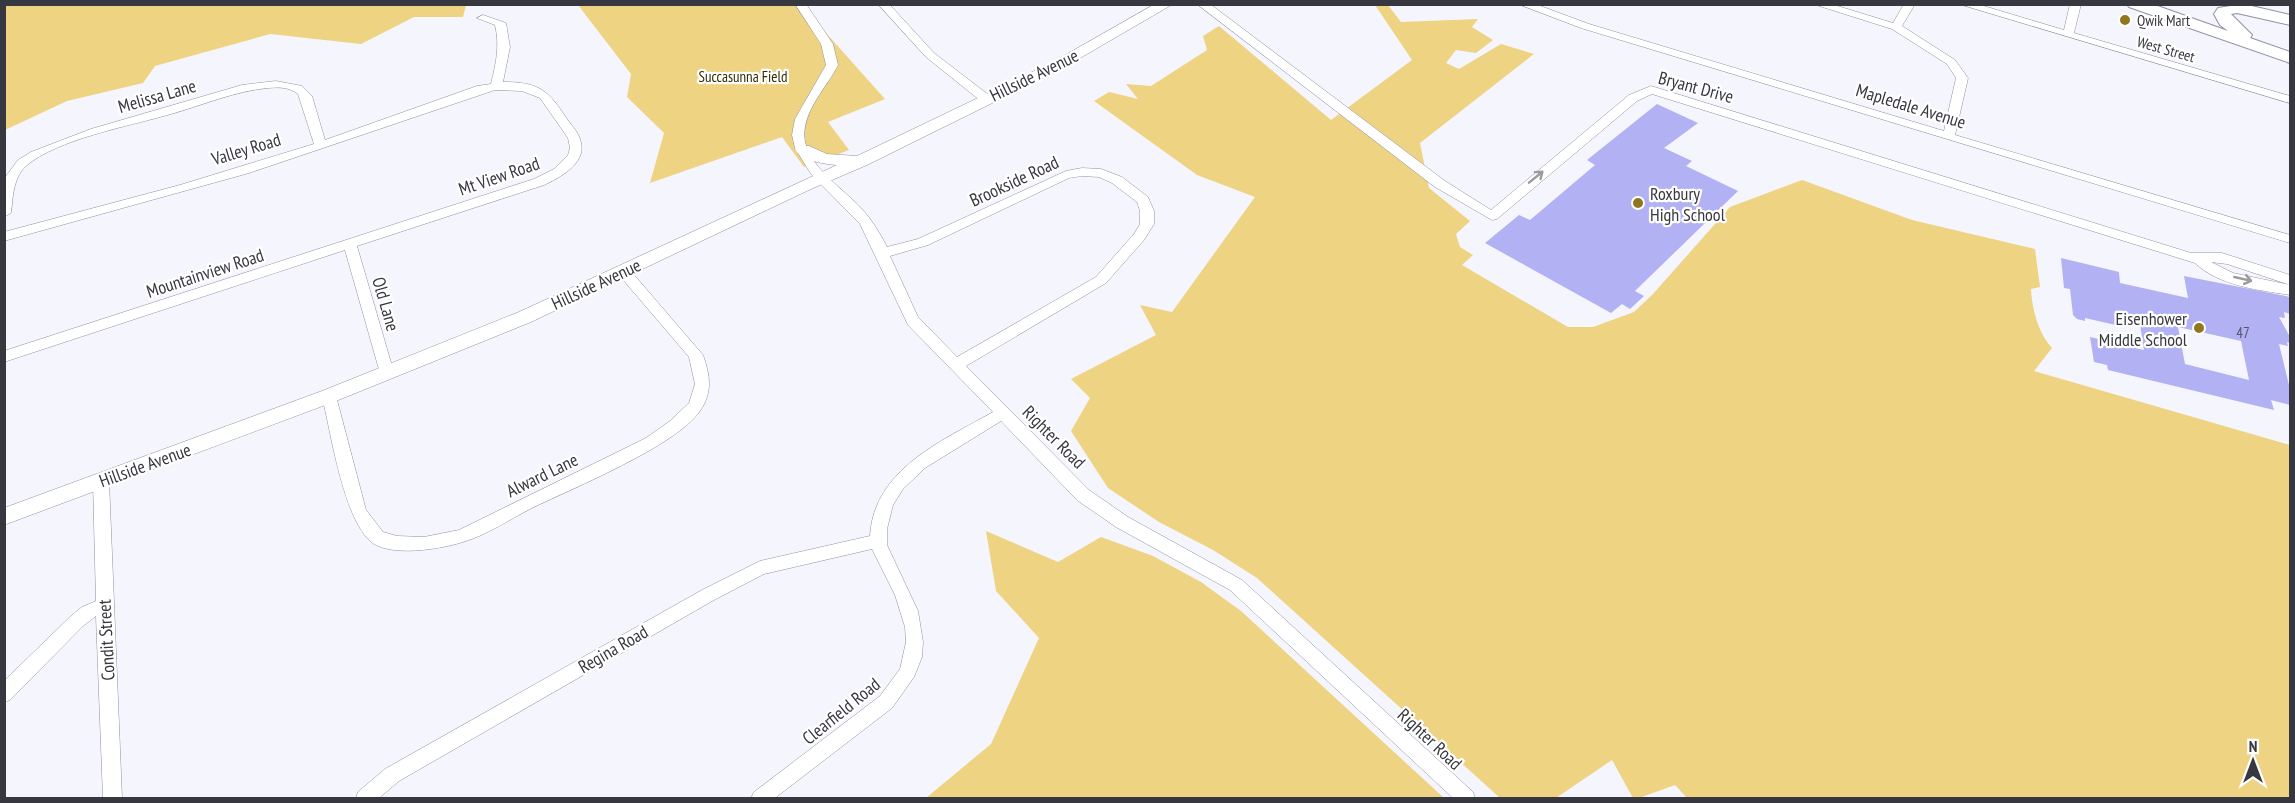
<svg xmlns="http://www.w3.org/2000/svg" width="2295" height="803" viewBox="0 0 2295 803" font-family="'PT Sans Narrow',sans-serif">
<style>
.green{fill:#eed382}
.building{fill:#b2b1f4;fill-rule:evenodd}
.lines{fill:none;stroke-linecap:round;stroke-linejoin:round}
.minor-casing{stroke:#9090a3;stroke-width:1}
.major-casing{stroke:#9090a3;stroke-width:1}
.highway-casing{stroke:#9090a3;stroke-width:2}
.minor{fill:#fff;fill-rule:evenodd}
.major{fill:#fff;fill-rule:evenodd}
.highway{fill:#fff;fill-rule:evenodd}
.oneway{stroke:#9b9b9f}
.poi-dot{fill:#90761c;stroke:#fff;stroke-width:2}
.labels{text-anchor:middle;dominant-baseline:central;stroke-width:4.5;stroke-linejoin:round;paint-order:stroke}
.far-poi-label{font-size:15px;fill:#37373f;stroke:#fff;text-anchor:start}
.far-street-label{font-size:15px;fill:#37373f;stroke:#fff}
.far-park-label{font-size:15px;fill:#352900;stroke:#fff}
.number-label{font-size:15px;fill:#56566c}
.street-label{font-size:18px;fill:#37373f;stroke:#fff}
.poi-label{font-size:18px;fill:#37373f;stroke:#fff;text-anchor:start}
</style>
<rect width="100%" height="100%" fill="#f5f5fd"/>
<!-- green -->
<path class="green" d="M4 5 5 4 466 5 463 17H414L361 44 270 34 155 66 143 83 67 101 5 130Z
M578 5H801L885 99 828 122 849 150 804 167 782 137 650 183 664 133 627 97 631 74Z
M1375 5H1388L1401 22 1478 19 1472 27 1493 40 1476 53 1456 50 1446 63 1459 69 1501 44 1534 54 1420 143 1429 188 1470 221 1456 234 1460 247 1473 255 1462 265 1568 327H1593L1634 312 1653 294 1730 207 1802 180 1912 220 2035 249 2040 287 2031 289C2032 309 2038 333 2052 348L2034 371 2290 445V798H1687L1675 785 1639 798H1633L1612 760 1556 798H1500L1257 578 1213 550 1159 522 1108 488 1071 431 1090 398 1071 379 1156 335 1140 305 1172 312 1255 197 1197 175 1094 101 1109 92 1138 99 1126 84 1151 86 1207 50 1203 36 1219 26 1331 120 1412 60Z
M986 531 1058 562 1101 537 1153 556 1201 582 1241 611 1444 798H926L991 744 1039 638 996 591Z"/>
<!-- building -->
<path class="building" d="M1657 104 1698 123 1664 148 1692 161 1686 166 1738 191 1635 291 1644 296 1630 309 1622 304 1611 313 1485 243 1519 215 1530 220 1595 165 1587 160Z
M2061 258 2119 272 2120 283 2188 298 2184 276 2290 297V314L2284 312 2285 318 2279 317 2290 337V343L2287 342 2288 346 2279 344 2290 389V405L2271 400 2274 410 2108 370 2107 365 2094 362 2090 337 2144 350 2139 318 2118 313 2120 326 2085 318V321L2077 319 2073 315 2070 289 2064 288ZM2178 327 2241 341 2249 380 2185 364Z"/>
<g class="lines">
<defs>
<path id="minor" d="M795 4H806L833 44 838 65C828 85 809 104 805 127 798 161 842 187 861 208 872 220 880 233 887 247L918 239 1066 171 1082 168 1101 169 1122 177 1148 197 1154 211V224L1144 240 1106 283 966 366 1089 490 1128 517 1242 580 1473 792 1475 798H1453L1230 590 1116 527 1077 500 1001 421 925 468 903 489 893 505 887 529V545L918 611 923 642 922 657 914 677 892 708 775 798H751L754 792 880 696 900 669 906 642 905 627 895 595 872 549 764 574 714 600 399 781 379 798H356L358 792 385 769 702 590 760 561 870 536C874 469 942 441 993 412L908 325 860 224 811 174 795 148 792 135 795 119 826 65 821 44ZM1082 176 1099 177 1112 183 1137 202 1140 211V224L1134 234 1096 277 957 357 918 317 890 256 928 245 1069 178Z
M878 4H889L934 53 990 96V102H982L926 57Z
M1197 4H1210L1445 181 1491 210 1629 95 1651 86 2191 253H2222L2290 275V285L2227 264 2211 262 2233 273 2290 285V295C2259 290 2219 286 2195 263L1652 94 1637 101 1497 219 1492 220 1435 187Z
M1518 4H1535L1589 24 1944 131 1956 78 1947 64 1892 29 1813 4H1831L1893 23 1904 4H1915L1902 26 1955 60 1968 78 1955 135 2290 235V243L1581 28Z
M1959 4H1977L2064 30 2070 4H2081L2074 33 2290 96V103Z
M483 15 506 23 510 47 503 82C539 82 548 90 567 119 572 126 580 134 581 143 586 164 559 178 544 185L357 246 394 373 392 377H382L380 373 345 250 4 362V351L534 179 554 169 568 155 570 148 568 138 540 98 522 91 495 90 249 173 4 241V232L180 185 314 144 298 94C289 87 279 87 268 88 235 91 203 105 171 114 130 126 57 139 26 166 13 178 13 197 11 213L4 217V179L18 160 31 152 91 129 242 85 276 81 302 86 312 96 325 140 477 86 491 84C496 63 500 46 495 25L477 18Z
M624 267 629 269 703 355C710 375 713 392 700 411 676 446 573 488 532 508 510 519 487 535 463 542 441 549 389 558 370 541 343 516 331 433 322 396L324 392H334L336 396 366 510 383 532 397 536 424 537 459 530 646 438 670 421 689 403 695 384 689 357 619 275 617 272 619 269Z
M101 475 107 477 109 481 122 798H103L96 616 83 626 10 700 4 702V681L71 616 82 607 96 601 93 481 95 477Z"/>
<path id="major" d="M1155 4H1173L1063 68 867 165 811 189 531 322 336 401 4 525V508L322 391 519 312 837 165C824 164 804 161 795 150L797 146H809L827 154 857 156 1053 62Z"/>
<path id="highway" d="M2127 4H2152L2228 31 2220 25 2214 14 2218 8 2243 4 2290 15V25L2237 13 2231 14 2252 35 2250 38 2290 52V63L2129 7Z"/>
</defs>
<!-- minor casing -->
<use href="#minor" class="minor-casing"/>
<!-- major casing -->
<use href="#major" class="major-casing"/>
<!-- highway casing -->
<use href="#highway" class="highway-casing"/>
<!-- minor -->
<use href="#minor" class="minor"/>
<!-- major -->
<use href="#major" class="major"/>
<!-- highway -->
<use href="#highway" class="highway"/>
</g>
<!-- one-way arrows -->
<defs><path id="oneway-shaft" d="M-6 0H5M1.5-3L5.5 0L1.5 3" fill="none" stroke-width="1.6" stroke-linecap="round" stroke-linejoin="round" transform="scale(1.5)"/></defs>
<g class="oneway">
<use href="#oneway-shaft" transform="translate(1536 177) rotate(-39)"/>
<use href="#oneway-shaft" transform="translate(2243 279) rotate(13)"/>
</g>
<!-- markers -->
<g class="poi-dot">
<circle cx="2125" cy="20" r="6"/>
<circle cx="1638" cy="203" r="6"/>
<circle cx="2199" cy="328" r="6"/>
</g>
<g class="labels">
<!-- far-poi labels -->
<g class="far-poi-label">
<text x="2137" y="20">Qwik Mart</text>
</g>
<!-- far-street labels -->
<g class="far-street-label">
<text transform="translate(2166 49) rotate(16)">West Street</text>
</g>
<!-- far-park labels -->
<g class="far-park-label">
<text x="743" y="76">Succasunna Field</text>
</g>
<!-- number labels -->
<g class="number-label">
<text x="2243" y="332">47</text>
</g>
<!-- street labels -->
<g class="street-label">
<text transform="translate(1034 75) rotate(-26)">Hillside Avenue</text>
<text transform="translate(1696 87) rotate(15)">Bryant Drive</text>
<text transform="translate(157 96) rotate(-16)">Melissa Lane</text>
<text transform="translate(1911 106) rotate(17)">Mapledale Avenue</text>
<text transform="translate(246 149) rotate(-17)">Valley Road</text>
<text transform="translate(499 176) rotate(-19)">Mt View Road</text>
<text transform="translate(1014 181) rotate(-25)">Brookside Road</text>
<text transform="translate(205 273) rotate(-18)">Mountainview Road</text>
<text transform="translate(596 284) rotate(-25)">Hillside Avenue</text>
<text transform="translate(386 304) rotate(74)">Old Lane</text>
<text transform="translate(1054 437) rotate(45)">Righter Road</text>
<text transform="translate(145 465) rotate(-20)">Hillside Avenue</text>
<text transform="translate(542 475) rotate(-26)">Alward Lane</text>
<text transform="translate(106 640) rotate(-93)">Condit Street</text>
<text transform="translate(613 649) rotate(-30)">Regina Road</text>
<text transform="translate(841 711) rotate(-39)">Clearfield Road</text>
<text transform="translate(1430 739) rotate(43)">Righter Road</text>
</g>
<!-- poi labels -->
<g class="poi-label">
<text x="1650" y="193">Roxbury<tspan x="1650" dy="21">High School</tspan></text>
<text x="2187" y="318" text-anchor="end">Eisenhower<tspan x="2187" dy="21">Middle School</tspan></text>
</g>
</g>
<!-- border -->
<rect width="2295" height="803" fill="none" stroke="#37373f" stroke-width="12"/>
<!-- north arrow -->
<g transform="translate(2253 761)" stroke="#ffffff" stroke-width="4.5" paint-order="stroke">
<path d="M0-4.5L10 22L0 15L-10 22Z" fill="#37373f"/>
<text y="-9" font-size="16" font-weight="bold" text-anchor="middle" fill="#37373f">N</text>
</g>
</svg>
